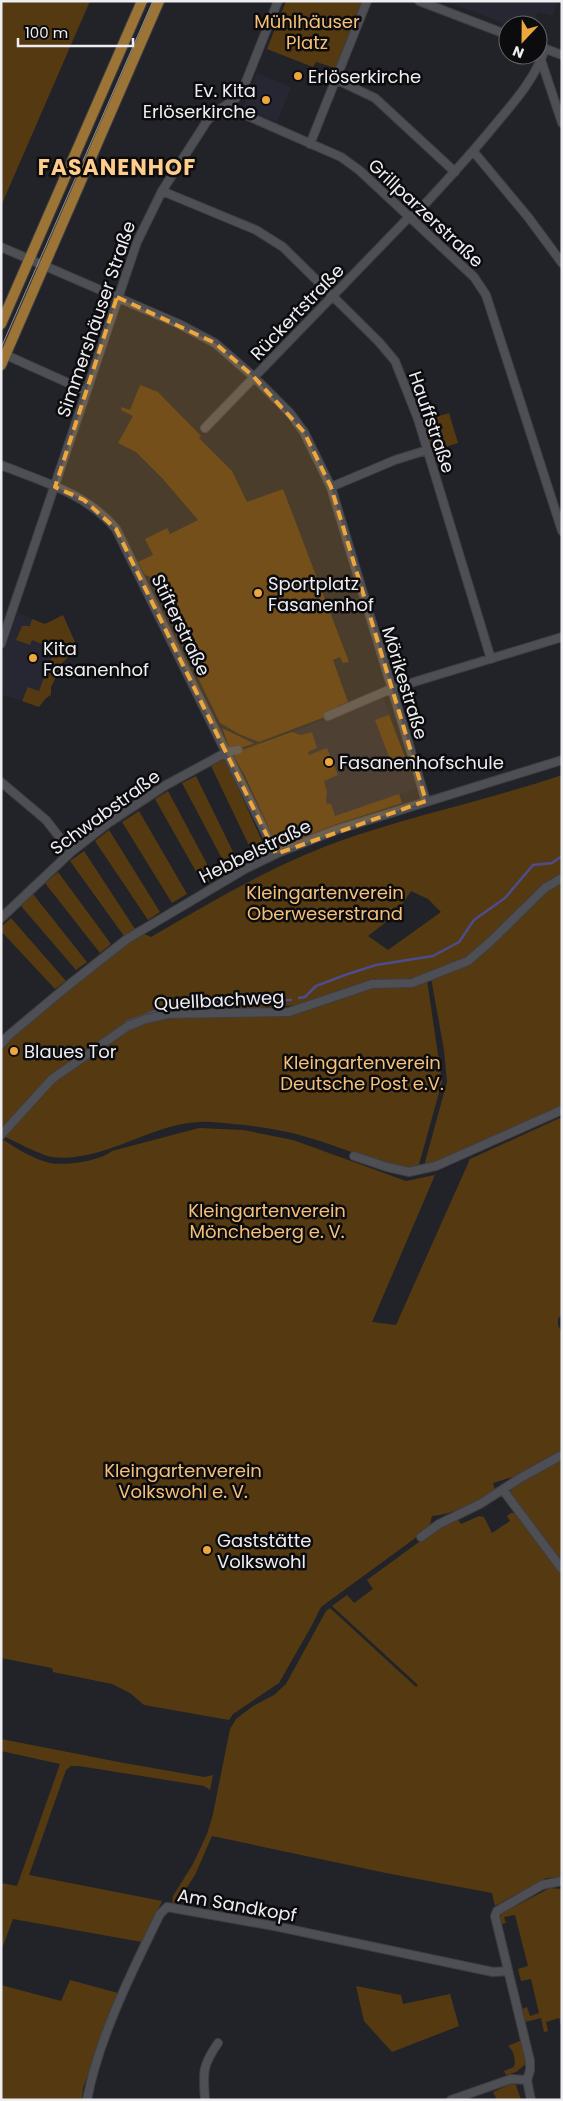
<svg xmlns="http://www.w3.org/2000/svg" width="563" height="2101" viewBox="0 0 563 2101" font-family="Poppins,sans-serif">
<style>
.built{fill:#272733}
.green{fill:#553a11;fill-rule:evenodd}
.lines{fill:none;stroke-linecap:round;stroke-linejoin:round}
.stream{stroke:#4c4c8e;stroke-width:2.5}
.minor-casing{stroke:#3e3e42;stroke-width:10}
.major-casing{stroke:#3e3e42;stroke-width:12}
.minor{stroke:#4e4f55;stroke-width:8}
.major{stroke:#9b7436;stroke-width:10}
.tram{stroke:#919296;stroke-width:1}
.marked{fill:#eea73c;fill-opacity:0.2;stroke:#eea73c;stroke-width:4;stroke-dasharray:10 6;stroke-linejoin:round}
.poi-dot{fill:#eea73c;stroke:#0c0c0f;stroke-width:2}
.labels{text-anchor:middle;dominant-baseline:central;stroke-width:5;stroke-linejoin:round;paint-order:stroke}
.park-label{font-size:18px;fill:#f7c078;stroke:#0c0c0f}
.poi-label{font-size:18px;fill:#eeeef2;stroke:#0c0c0f;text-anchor:start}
.street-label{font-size:18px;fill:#eeeef2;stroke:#0c0c0f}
.district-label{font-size:22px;font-weight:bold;letter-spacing:1px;fill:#fecc8b;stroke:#0c0c0f}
</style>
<rect width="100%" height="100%" fill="#222328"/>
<!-- built -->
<path class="built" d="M446 1H557L553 16 538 12 534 25H508Z
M257 73 291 87 277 122 243 107Z
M18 613 45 624 63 615 64 660 48 695 39 707 1 694V657Z
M383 697 417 788 332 818 301 735 292 732Z"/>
<!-- green -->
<path class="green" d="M1 1H90L1 206Z
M286 1H363L338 69 316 62 313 67 267 49Z
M140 385 158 392 201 436 199 438 232 471 247 502 283 489 349 662 343 663 340 657 333 660 348 702 338 706V712L259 742 239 734 220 723 197 676 201 667 158 580 145 575 138 562 153 555 145 539 167 528 170 534 198 520 162 478 136 452 118 443 133 416 121 410 122 407 130 410Z
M449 413 458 443 432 451 422 421Z
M63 615 75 642C70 647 70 658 63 662L51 687V695L46 698 39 707 22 701 28 687 39 691 52 656 47 646 32 640 30 645 16 640 22 626H30L32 619 45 624Z
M389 715 405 757 391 762 375 720Z
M222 728 253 743V744L240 748 230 749Z
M292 732 301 735 312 732 317 748 308 752 309 755 327 748 338 775 324 781 327 792 326 799 327 804H331L335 816 399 794 402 803 334 825 278 847 244 774 234 757 239 751Z
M225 759 267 852 255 858 211 766Z
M562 775V874L544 886 488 940 465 959 411 981H370L298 1005 143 1017 50 1077 1 1131V1051L8 1041 60 997 142 933 151 937C213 901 273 865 340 841 413 815 489 800 562 775ZM411 891 428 899 441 912 388 950 368 936 396 914Z
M196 776 240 866 229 872 182 783Z
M168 791 215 879 203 884 155 799Z
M139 811 187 894 172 903 122 822Z
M109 830 160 912 148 920 95 841Z
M84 851 135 929 124 936 70 861Z
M58 872 111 944 100 953 45 883Z
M562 882V1107L436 1164 424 1166 447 1082 444 1050 431 978 468 962 546 891Z
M33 894 87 962 76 970 21 906Z
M11 918 66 981 55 989 1 931V927Z
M427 980 442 1082 418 1168C393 1173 366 1157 343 1149 327 1143 311 1138 296 1134 267 1127 239 1124 210 1122 155 1119 106 1164 52 1157 40 1155 15 1141 3 1136L55 1079 125 1029 150 1019 180 1015 292 1014 364 989Z
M562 1117V1316L558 1318V1325L562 1333V1452L519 1475 493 1483 495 1491C474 1502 456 1514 432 1516L429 1528 321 1607 312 1625 279 1683 233 1714 229 1720 144 1705 130 1693 112 1684 53 1672 52 1668 1 1658V1141L4 1140C18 1150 34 1159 50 1163 66 1166 100 1161 112 1151L199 1128 243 1130 293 1140 406 1181 435 1175 372 1322 396 1325 470 1159Z
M562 1458V1563L509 1492 523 1480Z
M511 1513H518L562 1573V1877L546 1878 495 1906 492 1893 386 1873 212 1836 195 1875 176 1904 172 1903 173 1896 193 1864 207 1834 213 1814 230 1729 236 1719 253 1706 274 1695 286 1684 326 1611 330 1608 416 1687 418 1685 332 1606 347 1595 354 1603 373 1589 367 1580 434 1531 457 1518 461 1524 479 1516 484 1517 492 1533 510 1521 507 1516Z
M1 1739 124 1763 204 1777 213 1775 210 1790 204 1786 79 1766H71L66 1770 29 1875 162 1901 142 1942 13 1919 1 1951V1883L17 1886 60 1764 1 1751Z
M550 1888 561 1889 562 2028 559 2018 546 2022 548 2031 544 2032 541 2018 525 2022 522 2009 527 2007 530 2016 539 2013 531 1979 521 1981 518 1969 528 1966 515 1915 504 1917 506 1923 502 1924 500 1917 502 1913Z
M70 1980 118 1993 83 2088 82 2100H1V1985L61 2001Z
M356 1986 401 1995 403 2004 450 1994 459 2026 392 2052 364 2021Z
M522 2040 527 2063 516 2072 506 2075 504 2071 514 2067C516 2061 514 2050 508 2046Z
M513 2083 516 2085 521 2100H497L493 2092Z"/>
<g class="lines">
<!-- stream -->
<path class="stream" d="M299 998 305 997 316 986 345 975 376 965 433 956 459 942 474 920 505 898 533 865 552 863 562 856
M162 1010H169L186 1003 291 1000
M126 1022 156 1011"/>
<defs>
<path id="minor" d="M419 1 508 35
M538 46 562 55
M541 60 562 123
M337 80 375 98 455 172
M225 106 341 157 359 170 474 277 486 295 562 531
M310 144 367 1
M473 151 528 217 562 263
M162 191 256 230 283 247 379 342 395 361 418 419 491 659
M412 218C440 188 468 158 494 126 514 102 535 79 545 49
M1 247 179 324 215 343 254 377 290 413 304 432 331 487 426 801
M6 355 86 391
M205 428 410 216
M1 465C43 482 86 493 116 529L276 854
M331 487 395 460 427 450
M1 644 137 242 162 191 207 121 217 111 234 100 243 89 278 1
M328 716 391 689 562 637
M1 782 46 820 71 852
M1 918 71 852 107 824 166 785 227 752 238 750
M1 1044 9 1035 70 984 127 939 245 869 280 852 336 830 562 760
M1 1135 52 1079 128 1026 146 1019 168 1014 289 1012 372 984 412 983 468 961 491 941 545 888 562 878
M354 1156 387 1167 409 1172 436 1166 562 1110
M503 1490 562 1569
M421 1537 439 1524 480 1504 522 1477 562 1455
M87 2100C98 2039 133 1969 160 1914L167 1907 279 1927 493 1972 508 1971
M205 2100C203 2072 202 2066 218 2043
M451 2100 511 2079 527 2080
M531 2100 527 2080 530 2070V2061L495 1916 497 1911 542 1885 562 1881"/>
<path id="major" d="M1 324 142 1
M1 365 159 1"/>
</defs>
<!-- minor casing -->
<use href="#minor" class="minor-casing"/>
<!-- major casing -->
<use href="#major" class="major-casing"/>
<!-- minor -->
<use href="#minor" class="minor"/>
<!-- major -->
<use href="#major" class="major"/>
<!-- tram -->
<path class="tram" d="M1 348 153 1"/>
</g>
<!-- marked area -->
<path class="marked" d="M117 297 215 343 254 377 304 432 331 487 426 801 276 854 116 529 84 500 55 487Z"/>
<!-- markers -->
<g class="poi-dot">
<circle cx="298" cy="76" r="5"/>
<circle cx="266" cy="100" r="5"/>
<circle cx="258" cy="593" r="5"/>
<circle cx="33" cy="658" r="5"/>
<circle cx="329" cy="762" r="5"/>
<circle cx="14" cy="1051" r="5"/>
<circle cx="207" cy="1550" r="5"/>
</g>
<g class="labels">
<!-- park labels -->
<g class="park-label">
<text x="307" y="21">Mühlhäuser<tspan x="307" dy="21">Platz</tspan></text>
<text x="325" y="892">Kleingartenverein<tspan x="325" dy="21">Oberweserstrand</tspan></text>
<text x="362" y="1062">Kleingartenverein<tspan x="362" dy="21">Deutsche Post e.V.</tspan></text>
<text x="267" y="1210">Kleingartenverein<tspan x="267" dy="21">Möncheberg e. V.</tspan></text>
<text x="183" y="1470">Kleingartenverein<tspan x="183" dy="21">Volkswohl e. V.</tspan></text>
</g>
<!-- poi labels -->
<g class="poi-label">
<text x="308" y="76">Erlöserkirche</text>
<text x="256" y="90" text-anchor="end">Ev. Kita<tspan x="256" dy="21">Erlöserkirche</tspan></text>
<text x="268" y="583">Sportplatz<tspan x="268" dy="21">Fasanenhof</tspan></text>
<text x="43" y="648">Kita<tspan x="43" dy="21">Fasanenhof</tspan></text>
<text x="339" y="762">Fasanenhofschule</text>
<text x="24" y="1051">Blaues Tor</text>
<text x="217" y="1540">Gaststätte<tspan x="217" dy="21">Volkswohl</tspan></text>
</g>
<!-- street labels -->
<g class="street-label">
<text transform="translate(426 213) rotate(43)">Grillparzerstraße</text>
<text transform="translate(297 312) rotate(-46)">Rückertstraße</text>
<text transform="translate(96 319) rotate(-71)">Simmershäuser Straße</text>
<text transform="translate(432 422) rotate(71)">Hauffstraße</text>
<text transform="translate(181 625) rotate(64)">Stifterstraße</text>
<text transform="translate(405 683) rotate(73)">Mörikestraße</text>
<text transform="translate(105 812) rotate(-36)">Schwabstraße</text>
<text transform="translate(255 851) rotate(-26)">Hebbelstraße</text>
<text transform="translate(219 1000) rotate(-3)">Quellbachweg</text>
<text transform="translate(237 1905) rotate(10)">Am Sandkopf</text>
</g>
<!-- district labels -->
<g class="district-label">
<text x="117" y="167">FASANENHOF</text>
</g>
</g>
<!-- border -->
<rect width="563" height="2101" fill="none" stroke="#eeeef2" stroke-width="5"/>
<!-- north arrow -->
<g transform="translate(523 40) rotate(202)"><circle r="24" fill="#0c0c0f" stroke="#66666a"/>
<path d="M0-4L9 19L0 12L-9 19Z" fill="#eea73c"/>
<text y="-8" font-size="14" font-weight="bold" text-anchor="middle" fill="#eeeef2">N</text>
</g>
<!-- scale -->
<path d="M18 38v8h115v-8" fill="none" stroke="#eeeef2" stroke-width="2.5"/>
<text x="25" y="38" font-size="15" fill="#eeeef2" stroke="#0c0c0f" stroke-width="4" paint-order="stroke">100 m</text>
</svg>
